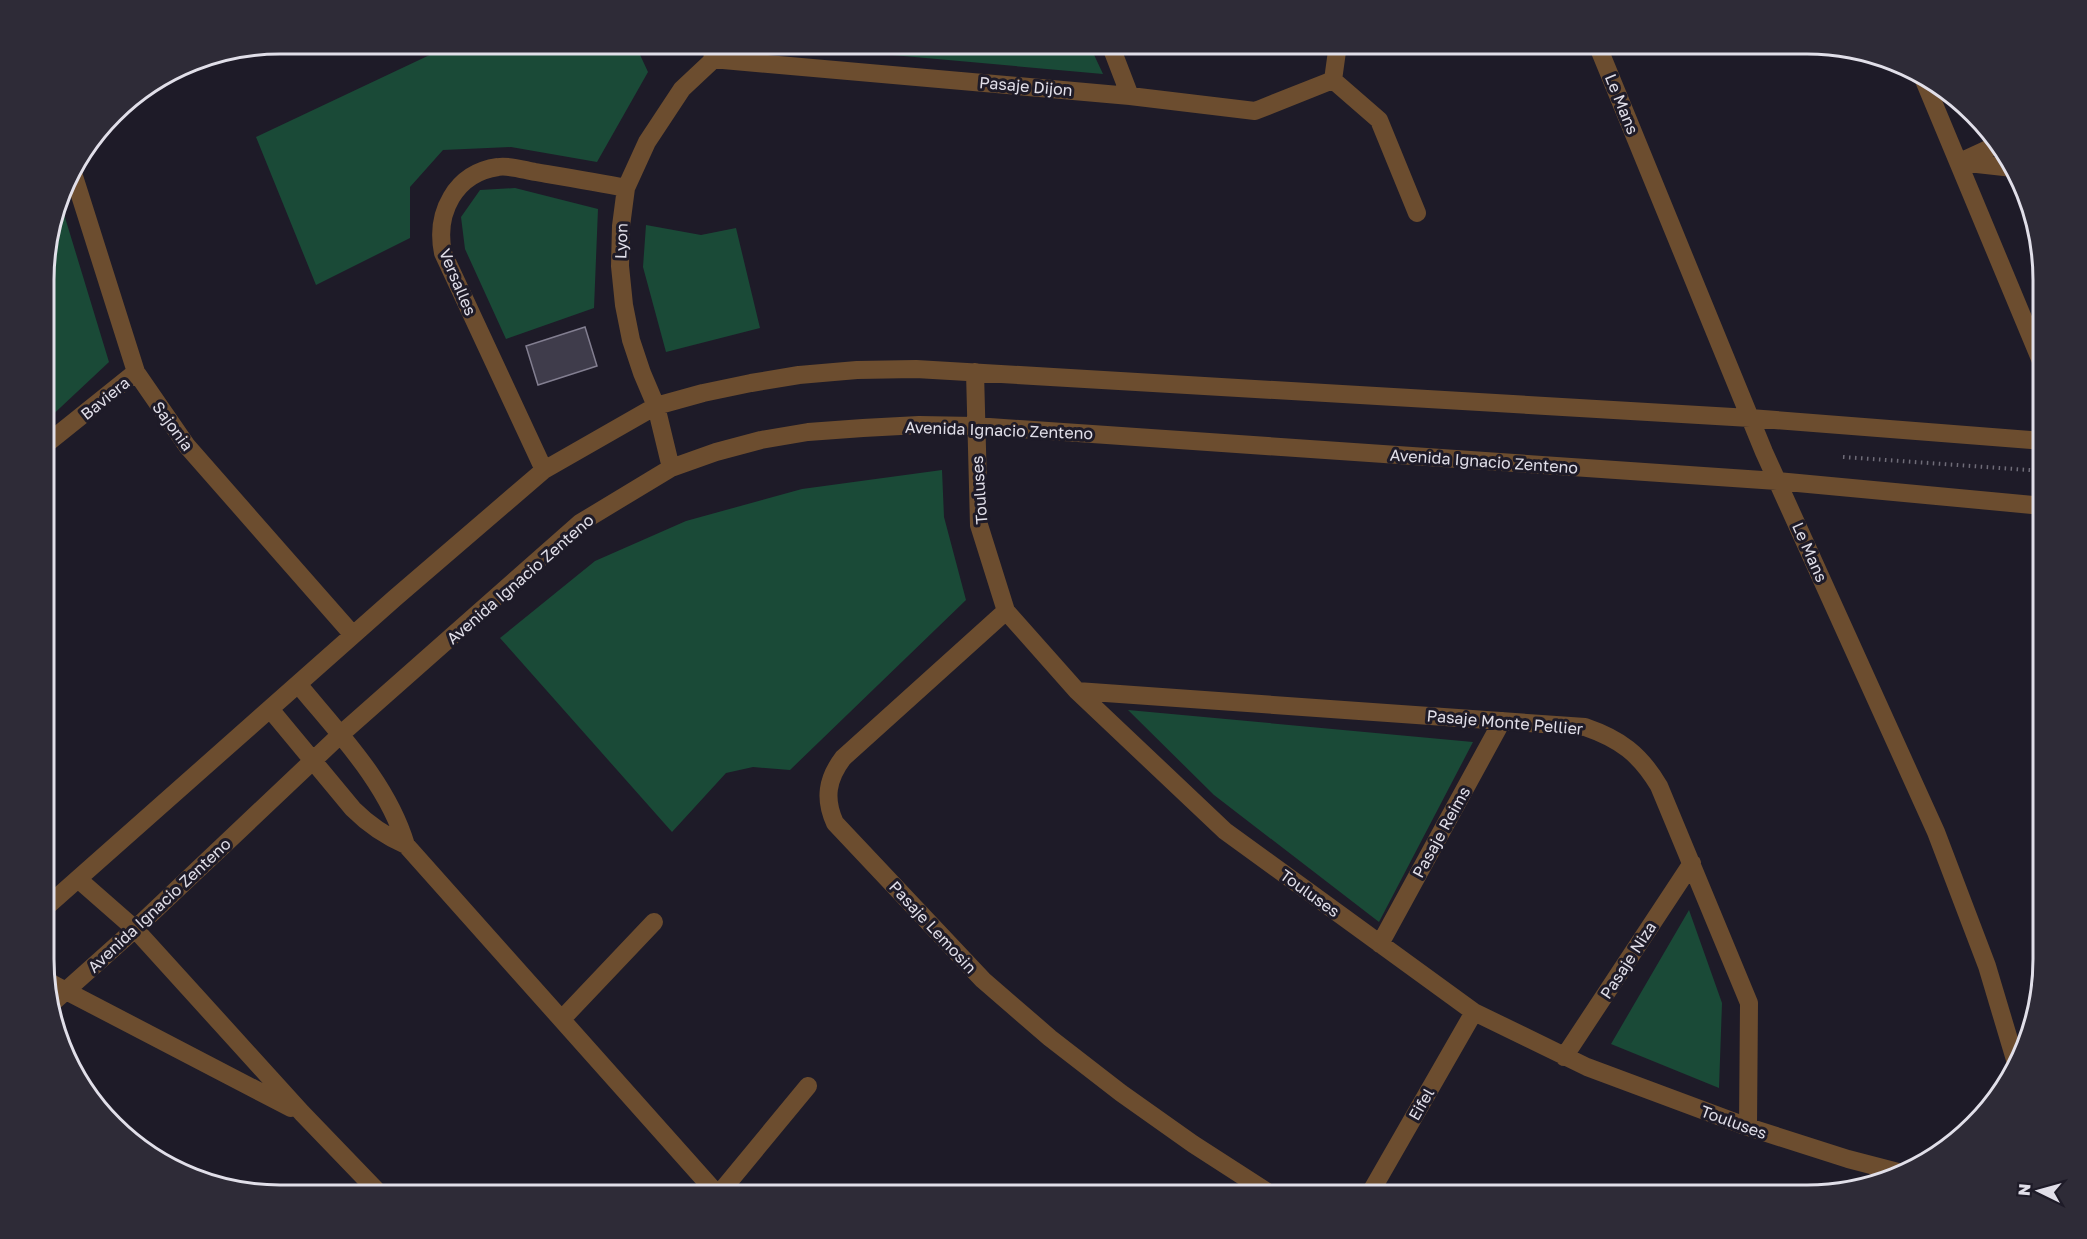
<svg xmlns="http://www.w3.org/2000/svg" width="2087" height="1239" viewBox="0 0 2087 1239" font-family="'Golos Text',sans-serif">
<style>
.green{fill:#1a4a37}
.building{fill:#3f3c4b;stroke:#837f91;stroke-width:1.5}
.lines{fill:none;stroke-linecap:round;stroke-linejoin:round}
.path{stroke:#6f6c78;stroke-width:4;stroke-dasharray:1.5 4.5;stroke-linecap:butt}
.minor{stroke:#6c4d2f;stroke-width:18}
.labels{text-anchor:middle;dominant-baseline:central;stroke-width:6;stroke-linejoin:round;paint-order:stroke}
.street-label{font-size:16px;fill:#e1dfe9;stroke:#1e1b28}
.rim{fill:none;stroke:#e1dfe9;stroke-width:3}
</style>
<rect width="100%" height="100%" fill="#1e1b28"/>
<!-- green -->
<path class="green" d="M453 44H635L648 72 597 162 511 147 443 150 410 187V238L316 285 256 137Z
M769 44H1089L1103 74Z
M515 188 598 209 594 308 506 339 465 249 461 217 480 190Z
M60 201 109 362 45 422V250Z
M646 225 701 235 736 228 760 328 666 352 643 267Z
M942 470 944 517 966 600 790 770 753 767 726 773 672 832 500 638 595 561 686 521 802 489Z
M1128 710 1473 742 1379 922 1214 795Z
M1689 910 1722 1003 1719 1088 1611 1044Z"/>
<!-- building -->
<path class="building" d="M585 327 597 366 538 385 526 346Z"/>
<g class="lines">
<!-- path -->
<path class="path" d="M1843 457 2043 471"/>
<!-- minor -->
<path class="minor" d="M1110 44 1130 96
M1338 44 1333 80 1379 120 1417 213
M1597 44 1764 452 1936 832 1987 966 2016 1063
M712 59 1130 96 1255 111 1333 80
M1921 73 2043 366
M1959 162 2013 168
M1960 162 1999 144
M72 170 136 372 187 446 353 635
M975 372 979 525 1006 611 1077 691 1225 831 1474 1012 1587 1067 1748 1127 1848 1159 1898 1172
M45 445 136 372
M671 468 656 406 642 373 631 340 624 305 620 266 621 226 626 188 647 142 682 89 730 44
M544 470 443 253C435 213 455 173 498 167 509 165 524 170 535 172 565 177 596 182 626 188
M1006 611 843 758C827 779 824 799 835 823L983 980 1050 1038 1121 1093 1193 1144 1272 1195
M298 684C339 734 387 782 406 845
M1077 691 1585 727C1620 739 1640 754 1659 786L1749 1003 1748 1127
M270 709 353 809C369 825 385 836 406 845L718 1195
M78 879 135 929 302 1113 381 1195
M45 908 395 598 544 470 656 406 703 393 751 383 799 375 857 370 916 369 1750 418 2043 441
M1380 944 1502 721
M45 980 291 1108
M51 1004 135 929 340 735 580 523 671 468 716 452 761 440 808 432 863 428 919 425 975 426 1777 481 2043 506
M562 1019 654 922
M1564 1057 1692 863
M718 1195 808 1086
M1369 1195 1474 1012"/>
</g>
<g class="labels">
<!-- street labels -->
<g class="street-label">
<text transform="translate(1026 86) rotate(5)">Pasaje Dijon</text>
<text transform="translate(1622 104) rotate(68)">Le Mans</text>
<text transform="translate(621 241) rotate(-88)">Lyon</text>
<text transform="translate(458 282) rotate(67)">Versalles</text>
<text transform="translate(105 398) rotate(-39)">Baviera</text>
<text transform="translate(173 426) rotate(54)">Sajonia</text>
<text transform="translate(999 430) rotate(2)">Avenida Ignacio Zenteno</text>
<text transform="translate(1484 461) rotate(4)">Avenida Ignacio Zenteno</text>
<text transform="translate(979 490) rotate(-94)">Touluses</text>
<text transform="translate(1810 552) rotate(66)">Le Mans</text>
<text transform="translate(520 579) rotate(-41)">Avenida Ignacio Zenteno</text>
<text transform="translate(1505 722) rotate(5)">Pasaje Monte Pellier</text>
<text transform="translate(1441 832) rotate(-61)">Pasaje Reims</text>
<text transform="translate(1310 893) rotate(36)">Touluses</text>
<text transform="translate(159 905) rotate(-43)">Avenida Ignacio Zenteno</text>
<text transform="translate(933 927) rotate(47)">Pasaje Lemosin</text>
<text transform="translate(1628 960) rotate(-57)">Pasaje Niza</text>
<text transform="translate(1421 1104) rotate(-60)">Eifel</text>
<text transform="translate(1734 1122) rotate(20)">Touluses</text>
</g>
</g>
<!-- crop -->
<path d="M0 0H2087V1239H0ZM280 54H1807A226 226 0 0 1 2033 280V959A226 226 0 0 1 1807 1185H280A226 226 0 0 1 54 959V280A226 226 0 0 1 280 54Z" fill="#2e2b37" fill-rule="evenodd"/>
<path class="rim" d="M280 54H1807A226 226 0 0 1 2033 280V959A226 226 0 0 1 1807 1185H280A226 226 0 0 1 54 959V280A226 226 0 0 1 280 54Z"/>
<!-- north arrow -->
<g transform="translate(2039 1191) rotate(275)" stroke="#1e1b28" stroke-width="4.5" paint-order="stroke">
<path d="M0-4.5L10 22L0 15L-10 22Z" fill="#e1dfe9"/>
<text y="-9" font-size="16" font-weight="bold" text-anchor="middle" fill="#e1dfe9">N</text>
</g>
</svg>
